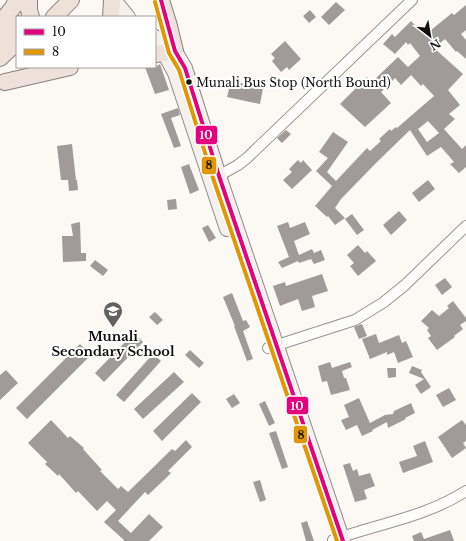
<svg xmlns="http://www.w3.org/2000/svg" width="466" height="541" viewBox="0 0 466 541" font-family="'Libre Baskerville',serif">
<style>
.building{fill:#a09b99;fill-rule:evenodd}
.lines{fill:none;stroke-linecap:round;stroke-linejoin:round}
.minor-casing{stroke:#969492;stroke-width:12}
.secondary-casing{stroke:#8c8b89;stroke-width:16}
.primary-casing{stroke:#83817f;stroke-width:18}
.minor{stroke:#fffefd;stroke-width:10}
.secondary{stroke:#f5f0eb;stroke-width:14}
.primary{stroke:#eee1d9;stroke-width:16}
.bus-1-casing{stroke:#fff;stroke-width:7}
.bus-2-casing{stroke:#fff;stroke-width:7}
.bus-1{stroke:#e5007d;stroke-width:4}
.bus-2{stroke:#e09702;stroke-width:4}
.bus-dot{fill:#0f0f0f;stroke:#fff;stroke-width:1.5}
.labels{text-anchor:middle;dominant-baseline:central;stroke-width:4;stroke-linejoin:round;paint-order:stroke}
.bus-label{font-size:12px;fill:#0f0f0f;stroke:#fff;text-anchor:start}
.poi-label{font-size:13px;font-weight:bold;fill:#0f0f0f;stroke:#fff}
.line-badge{stroke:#fff;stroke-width:1.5}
.badge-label{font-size:11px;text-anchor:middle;font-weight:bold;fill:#fff}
.pale-badge-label{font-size:11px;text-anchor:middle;font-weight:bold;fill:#111}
</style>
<rect width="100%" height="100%" fill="#fcf8f4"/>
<!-- building -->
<path class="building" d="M336 2 345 10 329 25 321 17Z
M466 5V30L461 34 466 40V59L457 51 456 52 445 39 434 48 463 74 448 90 460 105 449 114 455 119 444 129 462 149 466 145V167L459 173 450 164 454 162 441 147 427 156 410 130 376 163 341 199 335 208 345 218 335 225 328 216 327 217 315 206 332 186 316 171 328 158 319 152 333 132 348 142 327 172 336 181 367 148 370 151 381 141 379 139 390 129 391 131 396 127 397 128 434 96 423 84 421 86 411 75 401 85 395 78 381 92 391 103 365 127 340 104 367 77 372 82 398 57 408 67 420 56 410 43 408 45 406 42 395 54 383 44 392 34 395 37 411 21 425 35 452 13 454 15ZM428 121 439 133 427 142 418 129Z
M310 10 316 17 309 23 303 16Z
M285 41 301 59 289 70 287 67 281 72 272 61 275 58 271 54Z
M160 64 169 90 155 94 145 67H155Z
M231 81 263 88 260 104 227 97Z
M178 108 180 115 171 118 181 146 174 148 161 114Z
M286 130 291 134 282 143 277 138Z
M72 144 76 180H77L78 190 69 191 68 180H61L57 146Z
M298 160 301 163 303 160 312 170 292 189 283 180 292 172 289 169Z
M189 164 199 190 190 194 181 167Z
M428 180 435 189 419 202 412 193Z
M176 199 177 209 168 210 167 200Z
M399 211 407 220 391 235 383 225Z
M352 214 364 230 357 235 345 219Z
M80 222 81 253H86V261L63 262 62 236H73L71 224Z
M288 222 290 228 305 222 310 234 294 241 299 255 312 249 314 253 321 250 325 260 314 264 311 259 299 263 298 261 282 268 278 262 289 257 277 226Z
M208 225 216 238 209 242 202 228Z
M358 245 365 253 367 251 376 261 358 276 350 266 354 263 347 255Z
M95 260 108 270 103 276 90 266Z
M322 274 328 291 312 296 315 307 302 311 298 299 280 306 273 286 285 282 286 286Z
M445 278 452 287 442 295 435 285Z
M232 293 243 321 246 320 250 327 243 331 253 359 247 361 234 326H235L223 297Z
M453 301 466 318V321L460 325 463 329 454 336 455 337 437 350 428 338 431 336 427 330 429 328 421 321 432 310 439 316 449 308 447 306Z
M155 312 163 320 157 325 149 317Z
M362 324 367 336 359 339 354 327Z
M134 333 143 342 104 382 95 373Z
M376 334 379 343 399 335 402 343 406 341 413 357 398 363 394 352 387 355V352L370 359 362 339Z
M80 344 91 355 27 419 16 408Z
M190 350 204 363 199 368 185 355Z
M153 354 161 361 124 402 116 395Z
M330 362 332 368 350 362 352 367 342 371 344 378H346L350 390 331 395 327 381 322 382 318 366Z
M412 366 422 370 421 372 431 387 421 394 415 385 424 379 409 373Z
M387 368H396V377L388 378Z
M6 370 18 383 0 400V375Z
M174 372 184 382 143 419 134 409Z
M449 388 456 400 443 407 436 395Z
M192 393 201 402 162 441 153 431Z
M234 394 240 403 232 408 226 399Z
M359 398 370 423 385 415 393 414 394 411 411 403 415 413 405 418 406 419 388 428 387 422 372 430 373 431 362 436 357 425 346 430 341 420 349 417 344 405Z
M265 401 275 423 269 426 259 404Z
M51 420 68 438 70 436 84 448 83 449 102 470 100 471 118 489 121 486 128 492 172 449 175 451 186 440 192 447 168 471 171 473 164 480 148 495 145 492 118 521 131 533 149 514 163 527 149 541H123L124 540 104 522 116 510 107 501 97 511 78 491 76 493 59 474 58 476 45 464 47 462 28 443Z
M462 420 466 425V441L463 443 466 448 452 458 438 437Z
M276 431 288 467 282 469 269 433Z
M425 441 433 462 403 473 399 462 417 456 413 446Z
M350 463 353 471 357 469 359 476 370 473 375 486 364 490 367 499 355 502 343 465Z
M260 480 266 500 260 502 253 482Z
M307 521 314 541H306L301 523Z
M450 530 454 541H414L412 536 421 532 424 539Z"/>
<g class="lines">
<defs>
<path id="minor" d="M213 179 238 165 247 158 412 0
M268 348 355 320 384 302 405 285 466 226
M333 540C377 524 426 517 466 491"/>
<path id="secondary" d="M114 0 128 17
M155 37 175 51 185 68 219 176 343 541
M157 47 163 51 175 73 227 229"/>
<path id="primary" d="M29 0V10L31 17
M161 0 169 26 175 51
M54 17 71 0
M111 17 112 0
M0 24 14 6 16 0
M0 42 17 24
M155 54 165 53
M0 58 17 42
M5 82 70 67"/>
</defs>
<!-- minor casing -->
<use href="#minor" class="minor-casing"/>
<!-- secondary casing -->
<use href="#secondary" class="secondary-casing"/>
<!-- primary casing -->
<use href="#primary" class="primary-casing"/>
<!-- minor -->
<use href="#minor" class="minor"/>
<!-- secondary -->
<use href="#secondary" class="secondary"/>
<!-- primary -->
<use href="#primary" class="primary"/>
<defs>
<path id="bus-1" d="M161 0 175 51 185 68 219 176 343 541"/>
<path id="bus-2" d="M155 2 169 53 179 70 213 178 337 541"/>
</defs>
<!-- bus-1 casing -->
<use href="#bus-1" class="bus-1-casing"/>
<!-- bus-2 casing -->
<use href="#bus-2" class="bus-2-casing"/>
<!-- bus-1 -->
<use href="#bus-1" class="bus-1"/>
<!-- bus-2 -->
<use href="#bus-2" class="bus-2"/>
</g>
<!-- icons -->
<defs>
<symbol id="school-pin" viewBox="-11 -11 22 30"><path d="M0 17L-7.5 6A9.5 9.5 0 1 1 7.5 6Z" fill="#62615f" stroke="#fff"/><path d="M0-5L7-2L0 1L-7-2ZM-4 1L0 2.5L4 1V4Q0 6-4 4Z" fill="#fff"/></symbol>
</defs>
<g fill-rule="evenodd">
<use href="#school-pin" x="102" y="300" width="22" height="30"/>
</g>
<!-- markers -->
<circle class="bus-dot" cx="189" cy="82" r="3.5"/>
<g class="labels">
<!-- bus labels -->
<g class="bus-label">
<text x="196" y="82">Munali Bus Stop (North Bound)</text>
</g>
<!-- poi labels -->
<g class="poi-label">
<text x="113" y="336">Munali<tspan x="113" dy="15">Secondary School</tspan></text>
</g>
</g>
<g class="line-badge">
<rect x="195" y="125" width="23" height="20" rx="4" fill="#e5007d"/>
<rect x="201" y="156" width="16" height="19" rx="4" fill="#e09702"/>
<rect x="286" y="396" width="23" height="19" rx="4" fill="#e5007d"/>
<rect x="293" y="425" width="15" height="19" rx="4" fill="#e09702"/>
</g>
<g class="badge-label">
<text x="206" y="139">10</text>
<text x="297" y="410">10</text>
</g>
<g class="pale-badge-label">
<text x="209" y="169">8</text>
<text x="301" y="439">8</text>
</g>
<!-- legend -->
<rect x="16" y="16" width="140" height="52" fill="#ffffff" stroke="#9f9f9f"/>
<rect x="24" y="29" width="20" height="6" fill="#e5007d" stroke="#9f9f9f"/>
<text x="52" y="36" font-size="12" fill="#0f0f0f">10</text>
<rect x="24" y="49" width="20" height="6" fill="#e09702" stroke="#9f9f9f"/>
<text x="52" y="56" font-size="12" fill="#0f0f0f">8</text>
<!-- north arrow -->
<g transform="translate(430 36) rotate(149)" stroke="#ffffff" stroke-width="3" paint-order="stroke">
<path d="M0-3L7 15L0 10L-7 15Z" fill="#0f0f0f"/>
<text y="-6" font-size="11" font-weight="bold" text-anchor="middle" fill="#0f0f0f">N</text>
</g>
</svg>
